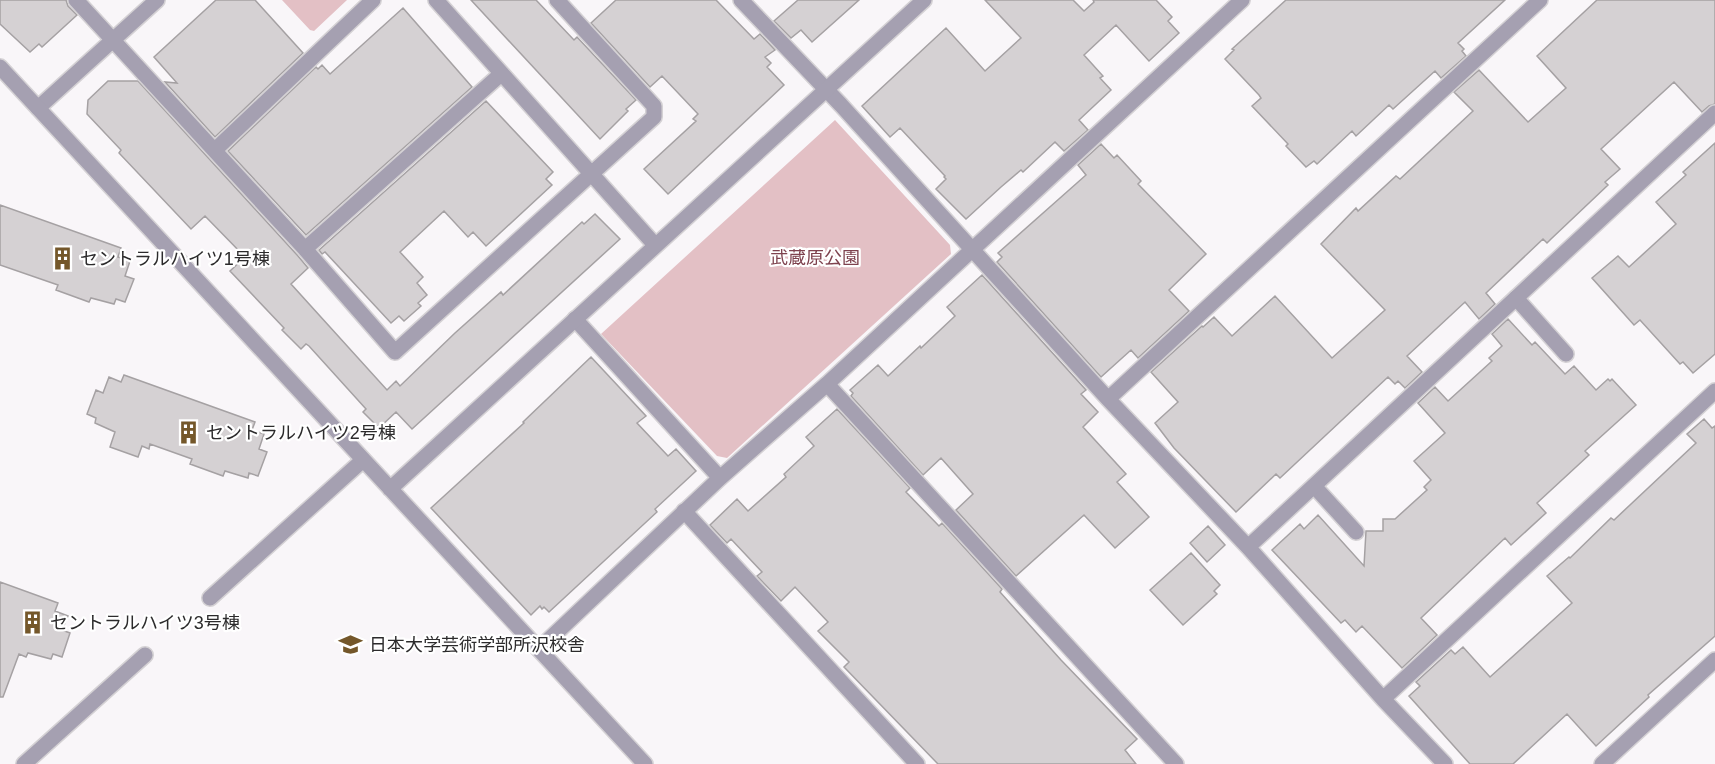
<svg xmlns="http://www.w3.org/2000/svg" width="1715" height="764" viewBox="0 0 1715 764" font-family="Helvetica,'Noto Sans JP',sans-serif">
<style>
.green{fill:#e3c0c5}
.building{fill:#d5d1d3;stroke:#a5a1a3;stroke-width:1.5}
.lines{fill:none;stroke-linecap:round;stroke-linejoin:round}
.service-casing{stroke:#d4d1d4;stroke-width:18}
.pedestrian-casing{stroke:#d4d1d4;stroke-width:18}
.minor-casing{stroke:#d4d1d4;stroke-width:18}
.tertiary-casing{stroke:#d4d1d4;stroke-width:18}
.service{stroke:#a5a0b1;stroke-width:15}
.pedestrian{stroke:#a5a0b1;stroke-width:15}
.minor{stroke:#a5a0b1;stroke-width:15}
.tertiary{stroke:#a5a0b1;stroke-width:15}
.labels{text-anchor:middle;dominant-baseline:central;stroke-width:4.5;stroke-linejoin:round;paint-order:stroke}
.park-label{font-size:18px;fill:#7e424e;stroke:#fff}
.poi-label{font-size:18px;fill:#2c2b2c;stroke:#fff;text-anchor:start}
</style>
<rect width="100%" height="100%" fill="#f9f6f9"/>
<!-- green -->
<path class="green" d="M282 0H347L314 31 310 30Z
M835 120 950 245 951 254 727 458 717 456 601 334Z"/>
<!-- building -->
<path class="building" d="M0 0H66L68 6 77 15 42 47 39 44 30 52 0 24Z
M216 0H255L303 53 215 137 165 82 177 83 154 57Z
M471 0H536L574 40 577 37 636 100 626 109 628 111 600 139Z
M616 0H716L754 39 760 34 775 50 765 57 771 63 767 67 784 85 668 194 644 169 696 121 693 119 698 114 662 76 650 87 591 23Z
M798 0H859L812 42 801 30 791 38 774 21Z
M985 0H1073L1084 11 1094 2 1093 0H1156L1172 17 1168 21 1179 33 1149 61 1116 25 1084 55 1103 76 1100 78 1111 90 1079 120 1088 130 1064 151 1055 142 1023 172 1021 170 1001 187 966 219 936 189 946 179 944 177 945 176 900 128 890 137 862 106 946 28 985 71 1021 38Z
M1286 0H1505L1458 43 1464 49 1462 51 1466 56 1441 78 1435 71 1393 109 1389 105 1356 136 1352 131 1317 164 1314 161 1306 167 1286 146 1288 144 1252 106 1261 98 1259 95 1225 59 1234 50 1232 49Z
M1597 0H1715V104L1709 106 1702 112 1674 82 1601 149 1620 169 1605 182 1608 185 1551 239 1547 243 1543 239 1486 293 1495 304 1479 319 1465 302 1407 356 1422 372 1405 388 1398 381 1395 384 1388 377 1280 478 1276 474 1236 512 1174 448 1155 423 1178 402 1151 372 1202 326 1203 327 1214 317 1232 336 1275 296 1332 358 1385 310 1321 244 1356 208 1358 211 1396 176 1400 179 1473 111 1454 92 1479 70 1528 122 1566 88 1537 56Z
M403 8 472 87 306 235 228 151 316 67 318 69 322 65 330 74Z
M108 81H138L298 256 308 268 291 284 387 390 396 381 400 386 455 333 501 292 503 295 582 222 584 224 595 214 620 239 412 429 396 412 379 428 363 412 366 409 309 346 306 344 301 349 282 330 284 328 230 271 245 257 205 216 191 229 119 153 121 150 87 114 88 100Z
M486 101 553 172 546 179 552 185 486 246 473 232 468 237 444 211 400 252 423 277 417 283 427 295 418 303 421 306 404 321 399 316 391 323 325 252 322 254 319 250Z
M1715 143V354L1693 373 1683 362 1680 364 1640 320 1634 325 1592 278 1618 256 1629 267 1676 224 1656 202 1686 175 1683 172Z
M1101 144 1114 158 1117 155 1141 181 1138 184 1206 254 1169 290 1189 311 1138 358 1131 350 1101 377 997 262 1002 257 998 253 1086 175 1078 165Z
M0 205 121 248 118 257 130 261 125 276 134 279 125 302 116 299 114 304 91 298 89 302 56 290 58 285 0 265Z
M982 275 1086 390 1081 394 1098 412 1083 427 1126 474 1117 482 1149 517 1115 548 1084 515 1016 576 956 510 973 494 941 458 923 475 851 396 853 393 850 390 878 365 888 376 920 346 921 348 955 316 947 307Z
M1508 319 1532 345 1535 342 1565 374 1574 366 1596 390 1608 379 1610 381 1612 379 1636 405 1585 451 1589 455 1537 503 1546 513 1511 545 1505 538 1421 618 1437 635 1402 668 1362 626 1356 632 1345 620 1341 623 1272 550 1300 524 1304 529 1318 515 1364 566 1366 531H1383V519H1395L1427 490 1424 487 1431 480 1414 461 1445 433 1418 403 1435 387 1448 401 1492 361 1489 358 1502 346 1492 334Z
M591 357 646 416 637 423 668 456 676 449 696 471 655 509 657 512 549 612 544 607 542 609 540 606 531 615 431 508 524 423 523 422Z
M124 375 255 422 252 430 264 434 259 449 267 452 258 476 249 473 248 478 225 471 223 476 190 464 192 459 150 444 149 449 142 446 138 457 110 447 115 432 95 423 96 418 87 414 96 390 103 393 109 377 121 382Z
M837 409 910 488 906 492 939 526 942 523 1002 589 1000 592 1061 660 1137 739 1125 750 1136 764H938L844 667 849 662 818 631 828 622 795 587 781 601 757 576 762 572 731 539 727 543 710 525 737 499 748 511 786 477 784 474 814 446 806 437Z
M1704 419 1712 428 1715 426V636L1648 695 1649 697 1596 746 1567 714 1513 764H1470L1409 696 1420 686 1416 682 1451 650 1455 654 1463 647 1490 677 1572 603 1547 576 1569 557 1570 558 1611 518 1614 520 1696 443 1687 434Z
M1208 526 1225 545 1207 562 1190 543Z
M1191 553 1220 585 1214 591 1217 594 1183 625 1150 590Z
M0 582 58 603 55 611 68 616 62 630 70 633 62 657 53 654 51 659 28 653 26 657 19 654 3 697H0Z"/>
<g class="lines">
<defs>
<path id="service" d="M1516 298 1566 354
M1314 486 1356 532"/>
<path id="pedestrian" d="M210 598 363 460
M24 764 145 655"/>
<path id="minor" d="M76 0 305 249 395 352 654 117V106L557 0
M436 0 655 245
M741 0 841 105 1108 399 1248 547 1383 699 1445 764
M38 108 157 0
M215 150 373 0
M305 249 501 74
M575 319 720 478
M827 384 1176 764
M1108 399 1540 0
M684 511 917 764
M1248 547 1715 113
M539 649 720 478 827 384 1242 0
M1383 699 1715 391
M1602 764 1715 660"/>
<path id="tertiary" d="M0 67 645 764
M390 489 924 0"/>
</defs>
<!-- service casing -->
<use href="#service" class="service-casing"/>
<!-- pedestrian casing -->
<use href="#pedestrian" class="pedestrian-casing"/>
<!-- minor casing -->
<use href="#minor" class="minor-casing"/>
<!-- tertiary casing -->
<use href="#tertiary" class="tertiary-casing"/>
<!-- service -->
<use href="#service" class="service"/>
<!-- pedestrian -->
<use href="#pedestrian" class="pedestrian"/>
<!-- minor -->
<use href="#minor" class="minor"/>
<!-- tertiary -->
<use href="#tertiary" class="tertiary"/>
</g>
<!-- icons -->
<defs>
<symbol id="building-bare" viewBox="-9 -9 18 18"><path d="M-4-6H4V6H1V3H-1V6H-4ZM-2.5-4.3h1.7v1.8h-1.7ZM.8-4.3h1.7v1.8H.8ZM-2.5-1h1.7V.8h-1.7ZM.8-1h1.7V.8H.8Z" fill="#74572a" stroke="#fff" stroke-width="2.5" paint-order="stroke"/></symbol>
<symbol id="university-bare" viewBox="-9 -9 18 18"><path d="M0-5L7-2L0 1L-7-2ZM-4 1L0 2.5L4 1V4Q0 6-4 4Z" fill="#74572a" stroke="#fff" stroke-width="2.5" paint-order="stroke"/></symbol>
</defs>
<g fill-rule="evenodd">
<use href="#building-bare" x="46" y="242" width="33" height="33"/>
<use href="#building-bare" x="172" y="416" width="33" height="33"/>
<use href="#building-bare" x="16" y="606" width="33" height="33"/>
<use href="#university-bare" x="334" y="628" width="33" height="33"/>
</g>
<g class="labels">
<!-- park labels -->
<g class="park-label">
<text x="815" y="258">武蔵原公園</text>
</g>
<!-- poi labels -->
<g class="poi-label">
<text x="80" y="259">セントラルハイツ1号棟</text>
<text x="206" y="433">セントラルハイツ2号棟</text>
<text x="50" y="623">セントラルハイツ3号棟</text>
<text x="369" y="645">日本大学芸術学部所沢校舎</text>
</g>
</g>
</svg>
